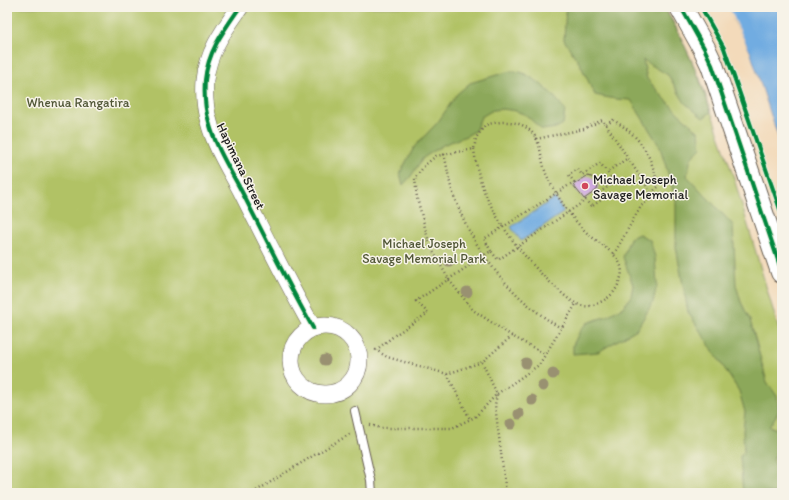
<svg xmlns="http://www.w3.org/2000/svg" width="789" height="500" viewBox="0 0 789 500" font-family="Itim,sans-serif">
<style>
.green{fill:#b1c265;stroke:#666f40}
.forest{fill:#8ca85a;stroke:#54623b}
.water{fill:#71ace1;stroke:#46647e}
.pier{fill:#f3daba}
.building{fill:#cca4df}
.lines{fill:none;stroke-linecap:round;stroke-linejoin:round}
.lane-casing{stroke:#675e53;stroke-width:10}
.street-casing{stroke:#675e53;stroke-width:18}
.primary-casing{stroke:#675e53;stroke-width:24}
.path{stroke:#675e53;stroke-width:2.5;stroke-dasharray:1 3;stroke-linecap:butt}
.lane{stroke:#fff;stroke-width:8}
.street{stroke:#fff;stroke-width:17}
.primary{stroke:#fff;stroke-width:22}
.cycleway-casing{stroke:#f7f3e8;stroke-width:6}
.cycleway{stroke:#00873e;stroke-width:4}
.tree{fill:#999171}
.poi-dot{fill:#d1495b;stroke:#f7f3e8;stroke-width:1.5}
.labels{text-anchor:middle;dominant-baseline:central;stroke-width:3;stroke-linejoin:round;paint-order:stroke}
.park-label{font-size:13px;fill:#505636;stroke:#f7f3e8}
.street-label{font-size:13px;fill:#1c1c1c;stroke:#f7f3e8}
.poi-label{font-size:13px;fill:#1c1c1c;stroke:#f7f3e8;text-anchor:start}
</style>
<rect width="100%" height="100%" fill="#f7f3e8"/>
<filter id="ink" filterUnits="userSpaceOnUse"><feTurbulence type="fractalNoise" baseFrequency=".025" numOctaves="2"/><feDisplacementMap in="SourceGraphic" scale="8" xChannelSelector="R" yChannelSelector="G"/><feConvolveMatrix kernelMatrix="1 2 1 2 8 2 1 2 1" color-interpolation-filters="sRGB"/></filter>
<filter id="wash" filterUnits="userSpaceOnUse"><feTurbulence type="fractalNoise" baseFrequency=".012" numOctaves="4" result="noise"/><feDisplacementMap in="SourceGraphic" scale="16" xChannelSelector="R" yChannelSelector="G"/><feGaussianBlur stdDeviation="0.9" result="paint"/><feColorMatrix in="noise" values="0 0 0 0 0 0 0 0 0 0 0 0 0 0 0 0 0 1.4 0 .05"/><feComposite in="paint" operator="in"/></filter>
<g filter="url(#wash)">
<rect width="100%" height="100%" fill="#f3daba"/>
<!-- green -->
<path class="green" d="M7 7H664L675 25 700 79 733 175 782 340V493H7Z"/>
<!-- forest -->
<path class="forest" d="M566 7H664C684 40 699 76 711 112L703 118 685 103 668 75 643 60 647 79 677 112 699 132 701 148 691 158 687 176 733 225 736 285 741 302 750 320 767 382 777 396 779 411 769 427 779 429 778 449 773 460 782 479V491L779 493H743L740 456 744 453 743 431 745 412 739 391 688 312 676 247V200L660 147 631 100 615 99 595 95 580 64 564 40Z
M510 71C514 71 519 71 523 73 540 81 554 95 565 110L563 124 556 128 542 130 526 115 516 111 503 109 493 110 481 117 475 131 466 136 443 145 423 158 411 176 403 185 400 173 407 160 415 146 438 122 457 94 470 83Z
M639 234 650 240 655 257 657 285 653 302 637 329 598 352 573 354V345L580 331 587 323 607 316 623 307 631 296 633 285 623 257 630 238Z"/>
<!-- water -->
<path class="water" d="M727 7H782V149L750 52Z
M555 198 564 212 521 241 511 227Z"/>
<!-- pier -->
<path class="pier" d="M725 7H729L750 52 782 151 780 150 748 52 735 23Z"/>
<g id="blocks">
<!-- building -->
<path class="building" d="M587 176 592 177 598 185 597 190 584 199 573 185Z"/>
</g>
</g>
<g filter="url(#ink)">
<use href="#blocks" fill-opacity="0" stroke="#675e53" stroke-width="1"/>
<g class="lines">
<defs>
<path id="lane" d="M355 411 371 480 372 493"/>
<path id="street" d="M240 7C224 30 208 51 205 80 204 94 205 109 209 122 215 146 231 171 243 194 266 239 288 284 313 328
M291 360a34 34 0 1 1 68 0a34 34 0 1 1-68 0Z"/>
<path id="primary" d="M681 7 704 48 712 65 782 272"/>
</defs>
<!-- lane casing -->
<use href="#lane" class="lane-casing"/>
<!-- street casing -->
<use href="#street" class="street-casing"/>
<!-- primary casing -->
<use href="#primary" class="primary-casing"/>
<!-- path -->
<path class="path" d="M606 125 651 193
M536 139 584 129 602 120 606 125 613 120C641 136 652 156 658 187L651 193 654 196 641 206 614 254
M474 149C476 167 481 187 490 204 506 235 528 262 554 286 563 294 572 304 584 306 589 307 594 305 598 303 611 298 617 290 621 277 627 256 596 243 584 230 569 215 556 195 547 176 542 165 541 147 536 138 525 119 503 120 485 125L476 138 474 149 436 156 425 165 415 178 417 198 430 246 449 280 473 310 512 336 545 354
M444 154C447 165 448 176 451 187 469 245 509 298 561 328
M491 251 484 239 574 182 569 175 578 169 582 175 600 163 607 172
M512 336 482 362 447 374 387 357 376 350 395 335 428 313 416 301 491 251 498 260 586 200 591 207 601 200 597 194 614 183 607 172 628 158
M482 362 497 394 495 405 506 493
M447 374 470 419
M370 425 381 428H452L475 417 497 394 539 365 576 304
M253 493 311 457 350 434"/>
<!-- lane -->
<use href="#lane" class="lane"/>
<!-- street -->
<use href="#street" class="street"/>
<!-- primary -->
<use href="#primary" class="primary"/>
<defs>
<path id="cycleway" d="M240 7C224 30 208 51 205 80 204 94 205 109 209 122 215 146 231 171 243 194 266 239 288 284 313 328
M681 7 704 48 712 65 782 272
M701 7 724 48 782 215"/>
</defs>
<!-- cycleway casing -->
<use href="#cycleway" class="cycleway-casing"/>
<!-- cycleway -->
<use href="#cycleway" class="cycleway"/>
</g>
<!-- trees -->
<g class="tree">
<circle cx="449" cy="261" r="5.5"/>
<circle cx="467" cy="292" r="5.5"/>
<circle cx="325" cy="360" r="5.5"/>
<circle cx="526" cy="363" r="5.5"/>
<circle cx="553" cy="374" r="5.5"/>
<circle cx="543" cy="386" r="5.5"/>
<circle cx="532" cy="400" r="5.5"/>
<circle cx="519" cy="414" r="5.5"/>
<circle cx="511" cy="424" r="5.5"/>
</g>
</g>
<!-- markers -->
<circle class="poi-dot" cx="585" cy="186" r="4"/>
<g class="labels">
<!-- park labels -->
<g class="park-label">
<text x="78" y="102">Whenua Rangatira</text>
<text x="424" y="243">Michael Joseph<tspan x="424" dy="15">Savage Memorial Park</tspan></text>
</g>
<!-- street labels -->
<g class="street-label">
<text transform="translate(241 166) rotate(64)">Hapimana Street</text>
</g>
<!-- poi labels -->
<g class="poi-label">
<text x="593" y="179">Michael Joseph<tspan x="593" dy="15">Savage Memorial</tspan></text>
</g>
</g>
<!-- margin -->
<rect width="789" height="500" fill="none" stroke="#f7f3e8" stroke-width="24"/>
</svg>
